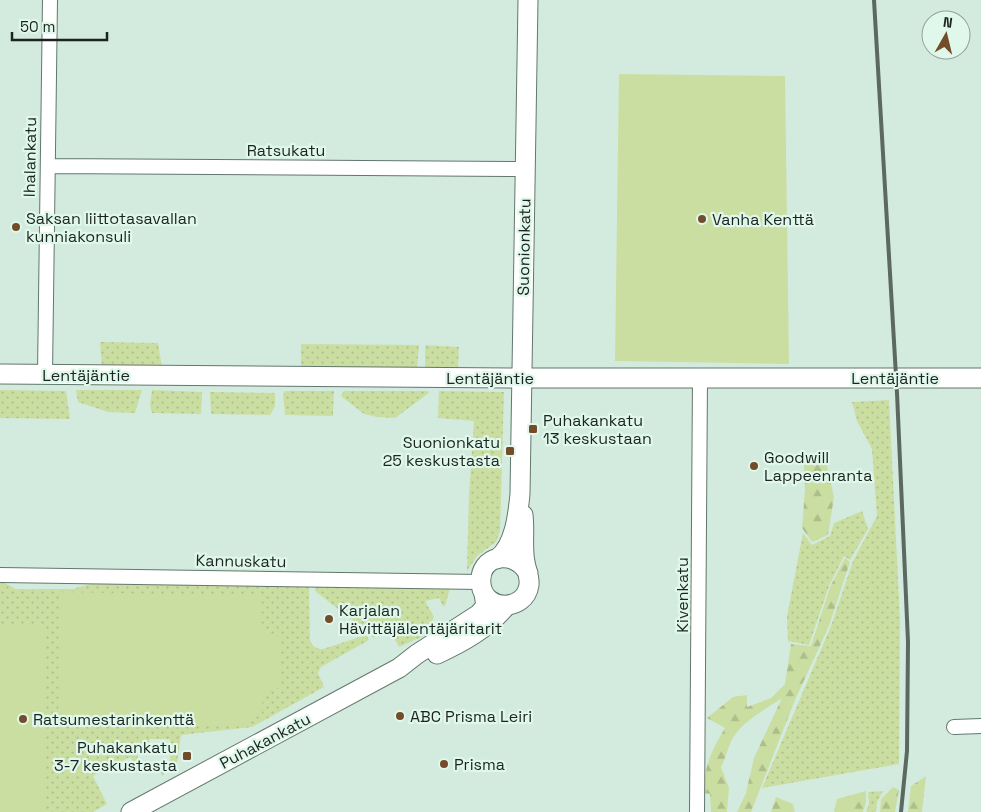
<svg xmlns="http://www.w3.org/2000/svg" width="981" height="812" viewBox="0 0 981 812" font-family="'Space Grotesk',sans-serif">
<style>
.grass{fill:url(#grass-dots)}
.forest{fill:url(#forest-firs)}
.park{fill:#cbdea2}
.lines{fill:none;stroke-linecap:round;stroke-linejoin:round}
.street-casing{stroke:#62776d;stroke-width:16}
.secondary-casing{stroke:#62776d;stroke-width:21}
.street{stroke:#fff;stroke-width:14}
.secondary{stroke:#fff;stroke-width:19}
.rail{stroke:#5b6962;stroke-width:4}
.poi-dot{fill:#734d2a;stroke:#e0f8eb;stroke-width:2}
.labels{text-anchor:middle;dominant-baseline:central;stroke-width:4.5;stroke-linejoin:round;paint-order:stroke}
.street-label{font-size:16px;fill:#1b2420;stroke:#e0f8eb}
.poi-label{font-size:16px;fill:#1b2420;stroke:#e0f8eb;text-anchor:start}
</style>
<defs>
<pattern id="grass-dots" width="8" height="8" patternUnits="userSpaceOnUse" patternTransform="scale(1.25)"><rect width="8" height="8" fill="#cbdea2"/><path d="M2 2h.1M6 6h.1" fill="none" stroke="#aebe8b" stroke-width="1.8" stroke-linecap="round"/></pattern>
<pattern id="forest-firs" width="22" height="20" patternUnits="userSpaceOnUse" patternTransform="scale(1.25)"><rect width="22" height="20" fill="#cbdea2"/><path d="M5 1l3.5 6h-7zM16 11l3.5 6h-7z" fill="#aebe8b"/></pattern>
</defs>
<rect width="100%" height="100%" fill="#d3ebde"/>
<!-- grass -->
<path class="grass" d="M100 342 158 343 162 367H102Z
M301 344 419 345 417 369 301 367Z
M425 345 459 347 458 368H425Z
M0 390 66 391 70 419 0 418Z
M76 390H142L135 413 108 412 78 402Z
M152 390 202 392 201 414 152 413 150 406Z
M285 391H334L333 416 285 415 283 394Z
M344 391H428L429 393 395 418 377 417 364 414 341 396Z
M439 391 504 392 500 531 496 542 477 556 467 571 469 494 474 421 438 418Z
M210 392 275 393V406L270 415 211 414Z
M889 400 900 620 899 764 762 788 831 626 853 561 877 516 872 449 857 421 852 402Z
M862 511 868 529 850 560 844 556 829 586 809 645 788 641 787 616 803 533 812 545 830 536 834 523Z
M0 583H5L16 589H73L93 583 309 587 310 640C313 647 316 649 323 649L366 635 369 640 321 667 318 673 324 687 252 727 181 735 177 763 162 776 159 766H170V739H150L146 753H138L137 763 135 764 130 757 93 776 107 804 93 812H0Z
M315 586 450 588 445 606H443L439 598 425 601 434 617 426 635 399 647 389 629 373 638 370 634 315 591Z
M883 791 877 802 876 812H866L869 804 868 792Z"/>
<!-- forest -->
<path class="forest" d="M825 457 834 497 828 535 812 542 802 528 805 490 804 464Z
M845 558 850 562 829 626 795 700 751 812H737L746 793 754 758 782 698C765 710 744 720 733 738 728 746 726 758 721 767L729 788 727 812H711L710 794 704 793C703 768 712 749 725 728L707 718 733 697 747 695V707L771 698 785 684 791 644 811 646 830 587Z
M926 776 922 812H908L911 786Z
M893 787 899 790 895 812H880L881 799Z
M866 791V802L863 812H834L837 799Z
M776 797 793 804 795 812H771Z"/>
<!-- park -->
<path class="park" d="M619 74 785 76 789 364 615 361Z
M59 592 262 596V631L281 638V687L263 693 262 713 243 725H58Z
M0 626H46V812H0Z"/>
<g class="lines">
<defs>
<path id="street" d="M48 166 525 169
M45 374 50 0
M0 575 481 582
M954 727 981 726
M697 812 700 378"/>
<path id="secondary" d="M0 374 521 378H981
M523 515C525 531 522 547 525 562 526 569 530 577 529 585 525 612 484 612 481 584 478 555 514 548 528 573
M497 559C515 546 518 514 520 494L528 0
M437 654C463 642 488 628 506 606
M131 812 399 668 417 654 479 614 486 606 484 594"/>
</defs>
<!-- street casing -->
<use href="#street" class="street-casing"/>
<!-- secondary casing -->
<use href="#secondary" class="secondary-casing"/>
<!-- street -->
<use href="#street" class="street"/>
<!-- secondary -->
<use href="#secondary" class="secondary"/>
<!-- rail -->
<path class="rail" d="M874 0 897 393 908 642 907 751 901 812"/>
</g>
<!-- markers -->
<g class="poi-dot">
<circle cx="702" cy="219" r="5"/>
<circle cx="16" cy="227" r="5"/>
<rect x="528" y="424" width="10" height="10" rx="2.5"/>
<rect x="505" y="446" width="10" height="10" rx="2.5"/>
<circle cx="754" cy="466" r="5"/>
<circle cx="329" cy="619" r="5"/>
<circle cx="400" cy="716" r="5"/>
<circle cx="23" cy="719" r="5"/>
<rect x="182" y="751" width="10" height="10" rx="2.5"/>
<circle cx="444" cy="764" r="5"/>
</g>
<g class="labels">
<!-- street labels -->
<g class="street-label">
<text x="286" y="150">Ratsukatu</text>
<text transform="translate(30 157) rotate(-89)">Ihalankatu</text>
<text transform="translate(524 247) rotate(-89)">Suonionkatu</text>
<text x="86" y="375">Lentäjäntie</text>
<text x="490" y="378">Lentäjäntie</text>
<text x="895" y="378">Lentäjäntie</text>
<text transform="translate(241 561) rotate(1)">Kannuskatu</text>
<text transform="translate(682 595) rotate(-90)">Kivenkatu</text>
<text transform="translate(265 741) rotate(-28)">Puhakankatu</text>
</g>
<!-- poi labels -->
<g class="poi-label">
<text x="26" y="218">Saksan liittotasavallan<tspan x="26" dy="18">kunniakonsuli</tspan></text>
<text x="712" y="219">Vanha Kenttä</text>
<text x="543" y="420">Puhakankatu<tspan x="543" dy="18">13 keskustaan</tspan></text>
<text x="500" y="442" text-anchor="end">Suonionkatu<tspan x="500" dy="18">25 keskustasta</tspan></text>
<text x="764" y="457">Goodwill<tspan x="764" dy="18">Lappeenranta</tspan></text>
<text x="339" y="610">Karjalan<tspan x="339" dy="18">Hävittäjälentäjäritarit</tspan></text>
<text x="410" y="716">ABC Prisma Leiri</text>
<text x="33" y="719">Ratsumestarinkenttä</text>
<text x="177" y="747" text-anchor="end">Puhakankatu<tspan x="177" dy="18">3-7 keskustasta</tspan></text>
<text x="454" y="764">Prisma</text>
</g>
</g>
<!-- north arrow -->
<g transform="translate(946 35) rotate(8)"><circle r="24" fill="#e0f8eb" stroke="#91a39a"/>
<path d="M0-4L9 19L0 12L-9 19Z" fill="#734d2a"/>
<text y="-8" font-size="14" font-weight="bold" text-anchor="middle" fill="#1b2420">N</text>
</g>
<!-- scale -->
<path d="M12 32v8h95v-8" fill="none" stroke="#1b2420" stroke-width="2.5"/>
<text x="20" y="32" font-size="15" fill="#1b2420" stroke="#e0f8eb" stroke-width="4" paint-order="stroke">50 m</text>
</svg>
